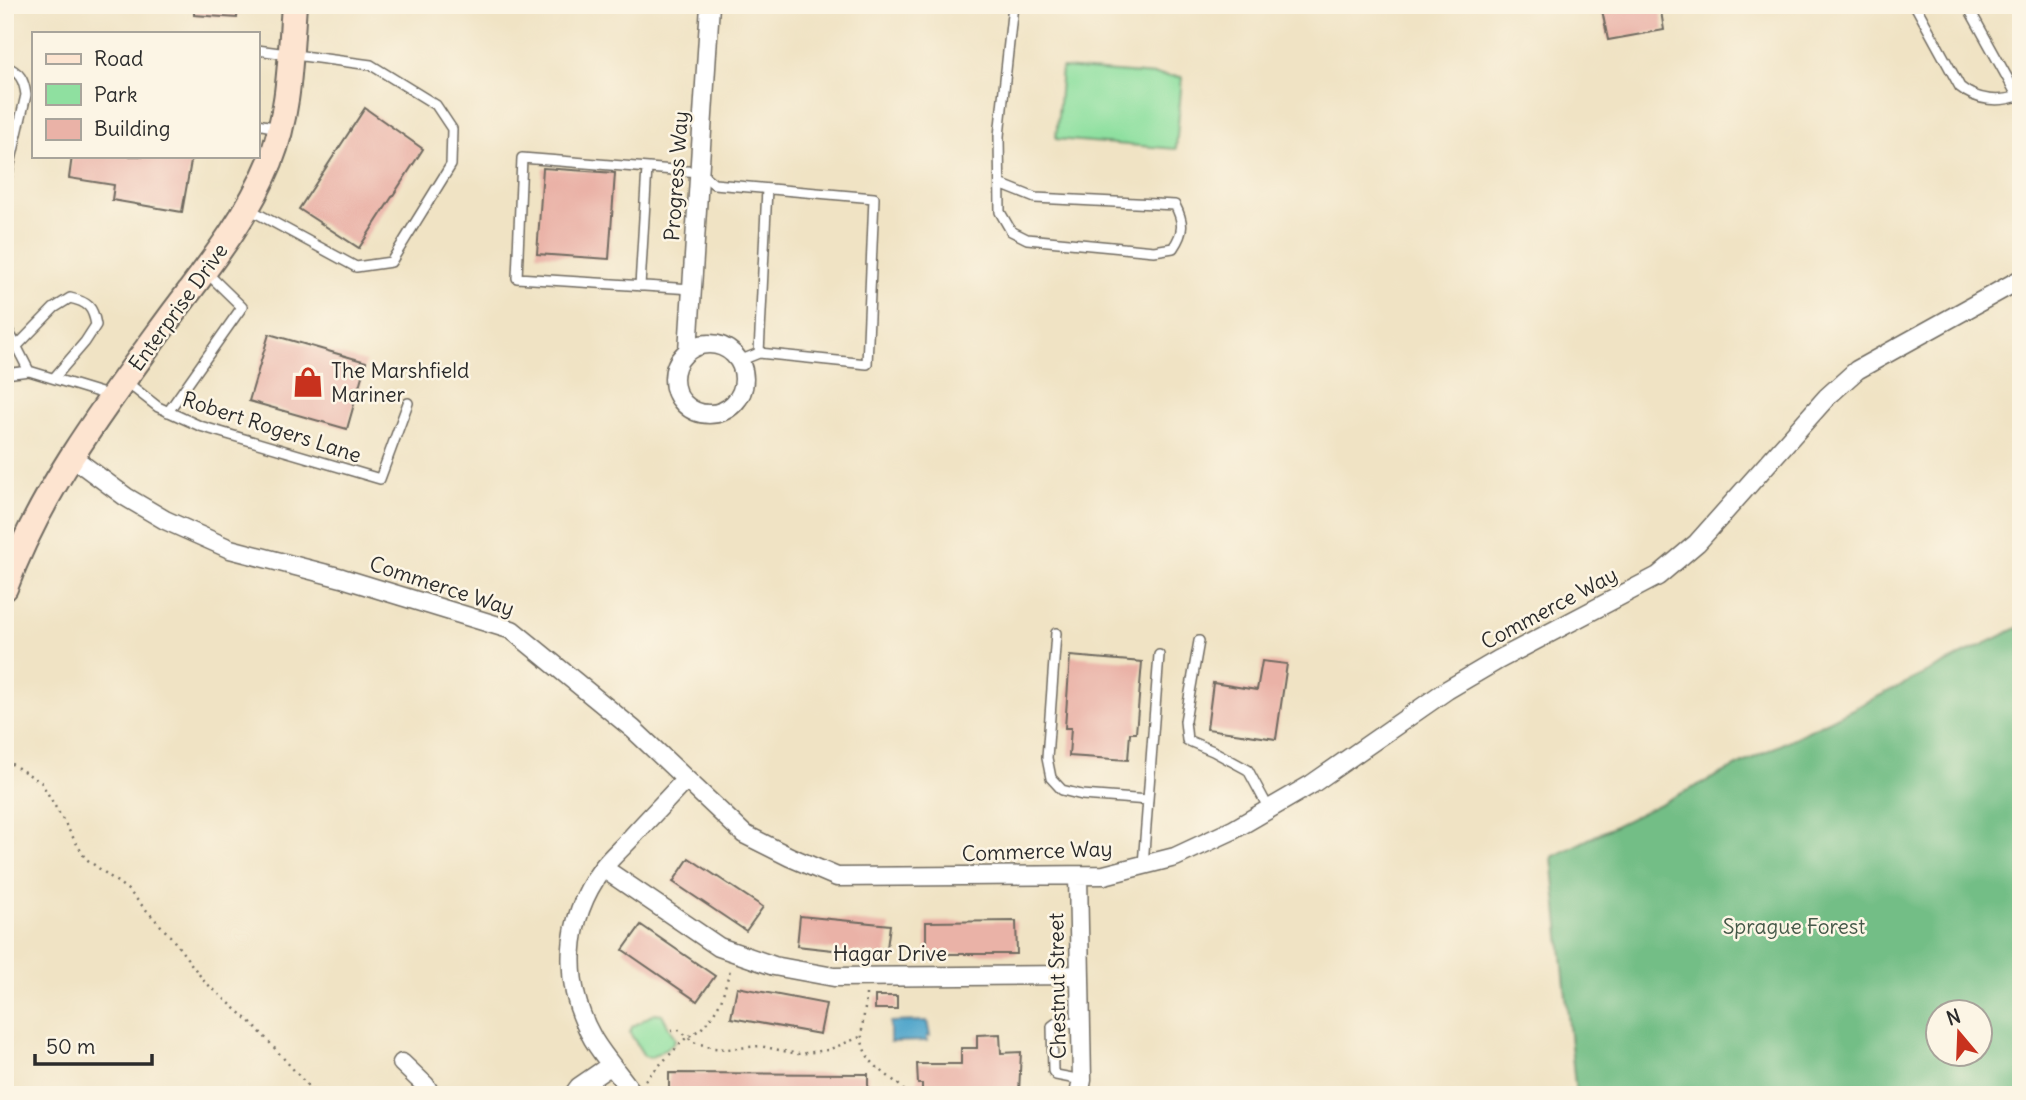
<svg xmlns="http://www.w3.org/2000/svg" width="2026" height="1100" viewBox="0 0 2026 1100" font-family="Delius,sans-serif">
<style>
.green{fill:#8fe0a0;stroke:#5d8666;stroke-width:2}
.forest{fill:#73be86;stroke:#4f7458;stroke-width:2;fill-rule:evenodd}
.water{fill:#4fa5cb;stroke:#3d687b;stroke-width:2}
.building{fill:#eab2a7}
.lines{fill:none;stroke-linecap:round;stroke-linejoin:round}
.lane-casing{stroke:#706b61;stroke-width:12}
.street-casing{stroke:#706b61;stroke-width:21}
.secondary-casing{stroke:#706b61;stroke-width:28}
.path{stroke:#706b61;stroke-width:2.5;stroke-dasharray:2 5;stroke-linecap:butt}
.lane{stroke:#fff;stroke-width:9}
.street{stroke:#fff;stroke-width:18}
.secondary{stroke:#fde4d0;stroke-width:24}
.labels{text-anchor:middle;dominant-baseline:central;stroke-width:5;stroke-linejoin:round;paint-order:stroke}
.street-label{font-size:21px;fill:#2b2b2b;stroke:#fcf5e5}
.poi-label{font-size:21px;fill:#2b2b2b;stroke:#fcf5e5;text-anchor:start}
.park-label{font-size:21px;fill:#445848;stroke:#fcf5e5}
</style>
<rect width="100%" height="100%" fill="#fcf5e5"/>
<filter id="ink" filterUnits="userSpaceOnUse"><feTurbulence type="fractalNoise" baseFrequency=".0143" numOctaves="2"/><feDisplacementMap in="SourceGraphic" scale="14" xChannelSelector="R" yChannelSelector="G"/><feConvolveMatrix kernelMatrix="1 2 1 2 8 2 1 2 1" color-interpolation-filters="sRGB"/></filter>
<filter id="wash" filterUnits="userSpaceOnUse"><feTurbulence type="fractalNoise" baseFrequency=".00686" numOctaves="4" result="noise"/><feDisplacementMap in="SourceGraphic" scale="28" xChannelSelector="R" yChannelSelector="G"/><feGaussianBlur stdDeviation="1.57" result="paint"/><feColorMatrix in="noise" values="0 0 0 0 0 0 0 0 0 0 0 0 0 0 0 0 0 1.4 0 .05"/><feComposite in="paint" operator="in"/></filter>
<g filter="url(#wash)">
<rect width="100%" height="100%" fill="#f0e3c4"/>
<!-- green -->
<path class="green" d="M1062 68 1182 77 1176 149 1056 139Z
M655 1013 662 1014 675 1039 673 1044 650 1058 644 1056 630 1033 632 1027Z"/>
<!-- forest -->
<path class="forest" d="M2021 626V1095H1576L1552 857ZM1938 1012H1980V1054H1938Z"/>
<!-- water -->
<path class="water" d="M927 1021 930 1036H927V1041L890 1042V1022Z"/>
<g id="blocks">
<!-- building -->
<path class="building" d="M194 5H238L237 18 194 15Z
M1601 5H1660L1664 30 1608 40Z
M365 108 423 149 359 248 299 209Z
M72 156H192L182 212 112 200 114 185 69 178Z
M543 168 615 173 609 259 537 254Z
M269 334 366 362 347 429 249 401Z
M1070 656 1142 662 1136 733H1130L1128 760 1069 756 1071 728H1065Z
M1262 661 1287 664 1276 739 1207 729 1213 683 1257 690Z
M689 858 763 907 746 931 673 882Z
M800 916 890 925 886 956 797 946Z
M1016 921 1017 954H926V922Z
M641 925 715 976 697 1001 623 950Z
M737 987 826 1004 820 1034 731 1018Z
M875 996H897V1009H875Z
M1000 1034 1001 1053 1021 1052 1019 1092 922 1094V1084H918L917 1064H961V1048H977V1035Z
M669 1073 868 1074V1095H669Z"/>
</g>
</g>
<g filter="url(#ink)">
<use href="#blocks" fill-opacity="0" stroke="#706b61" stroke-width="2"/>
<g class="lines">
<defs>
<path id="lane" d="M1915 5 1960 87C1977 101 2000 103 2021 95
M1967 5 2018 97
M5 66C20 72 24 80 26 95L5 186
M257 124 278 128
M1000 184 1035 198 1175 205C1184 222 1184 232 1173 248L1154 251 1027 239 1011 231 1000 212 999 136 1013 5
M249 209 356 267 391 262 451 165 452 129 436 105 371 65 257 50
M640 286 647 168
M692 289 517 278 522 158 699 172 714 184 874 198 867 364 759 353 739 361
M5 324 29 371 111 396
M17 346 54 308 70 298C88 302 93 307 96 325L85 342 54 378
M759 353 767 189
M5 374 29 371
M125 381 158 407 200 426 380 479 408 403
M168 412 242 307 205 271
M1056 633 1047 758 1051 778 1062 790 1082 795 1148 800
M1199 641 1185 721 1187 740 1213 751 1248 770 1269 809
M1143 865 1159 655
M1081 1022 1056 1023 1052 1026 1053 1071 1056 1075 1082 1080"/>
<path id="street" d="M674 379a35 35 0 1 1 70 0a35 35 0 1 1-70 0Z
M688 351 710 5
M72 457 126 497 165 520 230 549 342 578 512 630 633 729 744 834 790 857 837 877 1104 875 1175 857 1233 830 1312 784 1447 690 1498 660 1658 576 1697 543 1827 397 1857 370 2021 279
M603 868 719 947 774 966 834 977 1080 975
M1078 876 1082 1080 1079 1095
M402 1063 425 1085 431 1095
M573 1095 579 1087 611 1065
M634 1095C621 1076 605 1059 593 1039 562 984 564 921 602 869 610 858 622 848 631 838 649 818 668 799 686 779"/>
<path id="secondary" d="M5 588C42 487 110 399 173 313 209 265 247 218 270 162 290 112 290 58 294 5"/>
</defs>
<!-- lane casing -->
<use href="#lane" class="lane-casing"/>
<!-- street casing -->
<use href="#street" class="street-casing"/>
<!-- secondary casing -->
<use href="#secondary" class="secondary-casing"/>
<!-- path -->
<path class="path" d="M5 760 41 782 85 858 128 890 171 937 204 981 254 1025 316 1095
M866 994C866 1023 851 1044 878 1068 888 1077 900 1083 907 1095
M671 1031 680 1030 693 1042 714 1048 727 1049 760 1046 798 1054 828 1050 860 1037
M645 1080 686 1038 701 1029 712 1016 721 1001 730 970"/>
<!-- lane -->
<use href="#lane" class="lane"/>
<!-- street -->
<use href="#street" class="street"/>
<!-- secondary -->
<use href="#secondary" class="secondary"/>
</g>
</g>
<!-- icons -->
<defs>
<symbol id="shop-bare" viewBox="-9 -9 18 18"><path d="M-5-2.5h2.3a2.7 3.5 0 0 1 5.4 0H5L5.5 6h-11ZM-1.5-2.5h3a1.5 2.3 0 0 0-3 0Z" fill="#c8321e" stroke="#fcf5e5" stroke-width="2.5" paint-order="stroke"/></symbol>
</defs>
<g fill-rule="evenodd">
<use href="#shop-bare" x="286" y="360" width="44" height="44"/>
</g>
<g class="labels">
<!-- street labels -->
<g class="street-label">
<text transform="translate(676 176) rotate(-86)">Progress Way</text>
<text transform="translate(178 307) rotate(-54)">Enterprise Drive</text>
<text transform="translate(272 427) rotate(18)">Robert Rogers Lane</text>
<text transform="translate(442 586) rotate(18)">Commerce Way</text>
<text transform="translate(1549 608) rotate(-28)">Commerce Way</text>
<text transform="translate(1037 851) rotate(-2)">Commerce Way</text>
<text x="890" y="953">Hagar Drive</text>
<text transform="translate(1057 986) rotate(-91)">Chestnut Street</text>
</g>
<!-- poi labels -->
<g class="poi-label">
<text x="331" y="370">The Marshfield<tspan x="331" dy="24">Mariner</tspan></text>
</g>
<!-- park labels -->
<g class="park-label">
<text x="1794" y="926">Sprague Forest</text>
</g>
</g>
<!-- margin -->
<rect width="2026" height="1100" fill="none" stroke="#fcf5e5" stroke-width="28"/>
<!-- legend -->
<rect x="32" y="32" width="228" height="126" fill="#fcf5e5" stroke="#a8a49b" stroke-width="2"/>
<rect x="46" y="54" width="35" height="10" fill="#fde4d0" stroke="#a8a49b" stroke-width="2"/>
<text x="94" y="66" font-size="21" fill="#2b2b2b">Road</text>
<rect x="46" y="84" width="35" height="21" fill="#8fe0a0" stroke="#a8a49b" stroke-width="2"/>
<text x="94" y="102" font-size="21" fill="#2b2b2b">Park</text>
<rect x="46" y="119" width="35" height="21" fill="#eab2a7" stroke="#a8a49b" stroke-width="2"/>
<text x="94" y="136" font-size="21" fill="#2b2b2b">Building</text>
<!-- north arrow -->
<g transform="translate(1959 1033) rotate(341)"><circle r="33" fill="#fcf5e5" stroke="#a8a49b" stroke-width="2"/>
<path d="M0-5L12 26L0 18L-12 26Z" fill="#c8321e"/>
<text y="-10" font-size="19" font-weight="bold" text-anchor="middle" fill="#2b2b2b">N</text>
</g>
<!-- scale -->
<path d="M35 1054v10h117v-10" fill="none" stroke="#2b2b2b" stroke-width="3.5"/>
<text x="46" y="1054" font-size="21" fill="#2b2b2b" stroke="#fcf5e5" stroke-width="5" paint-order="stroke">50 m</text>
</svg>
